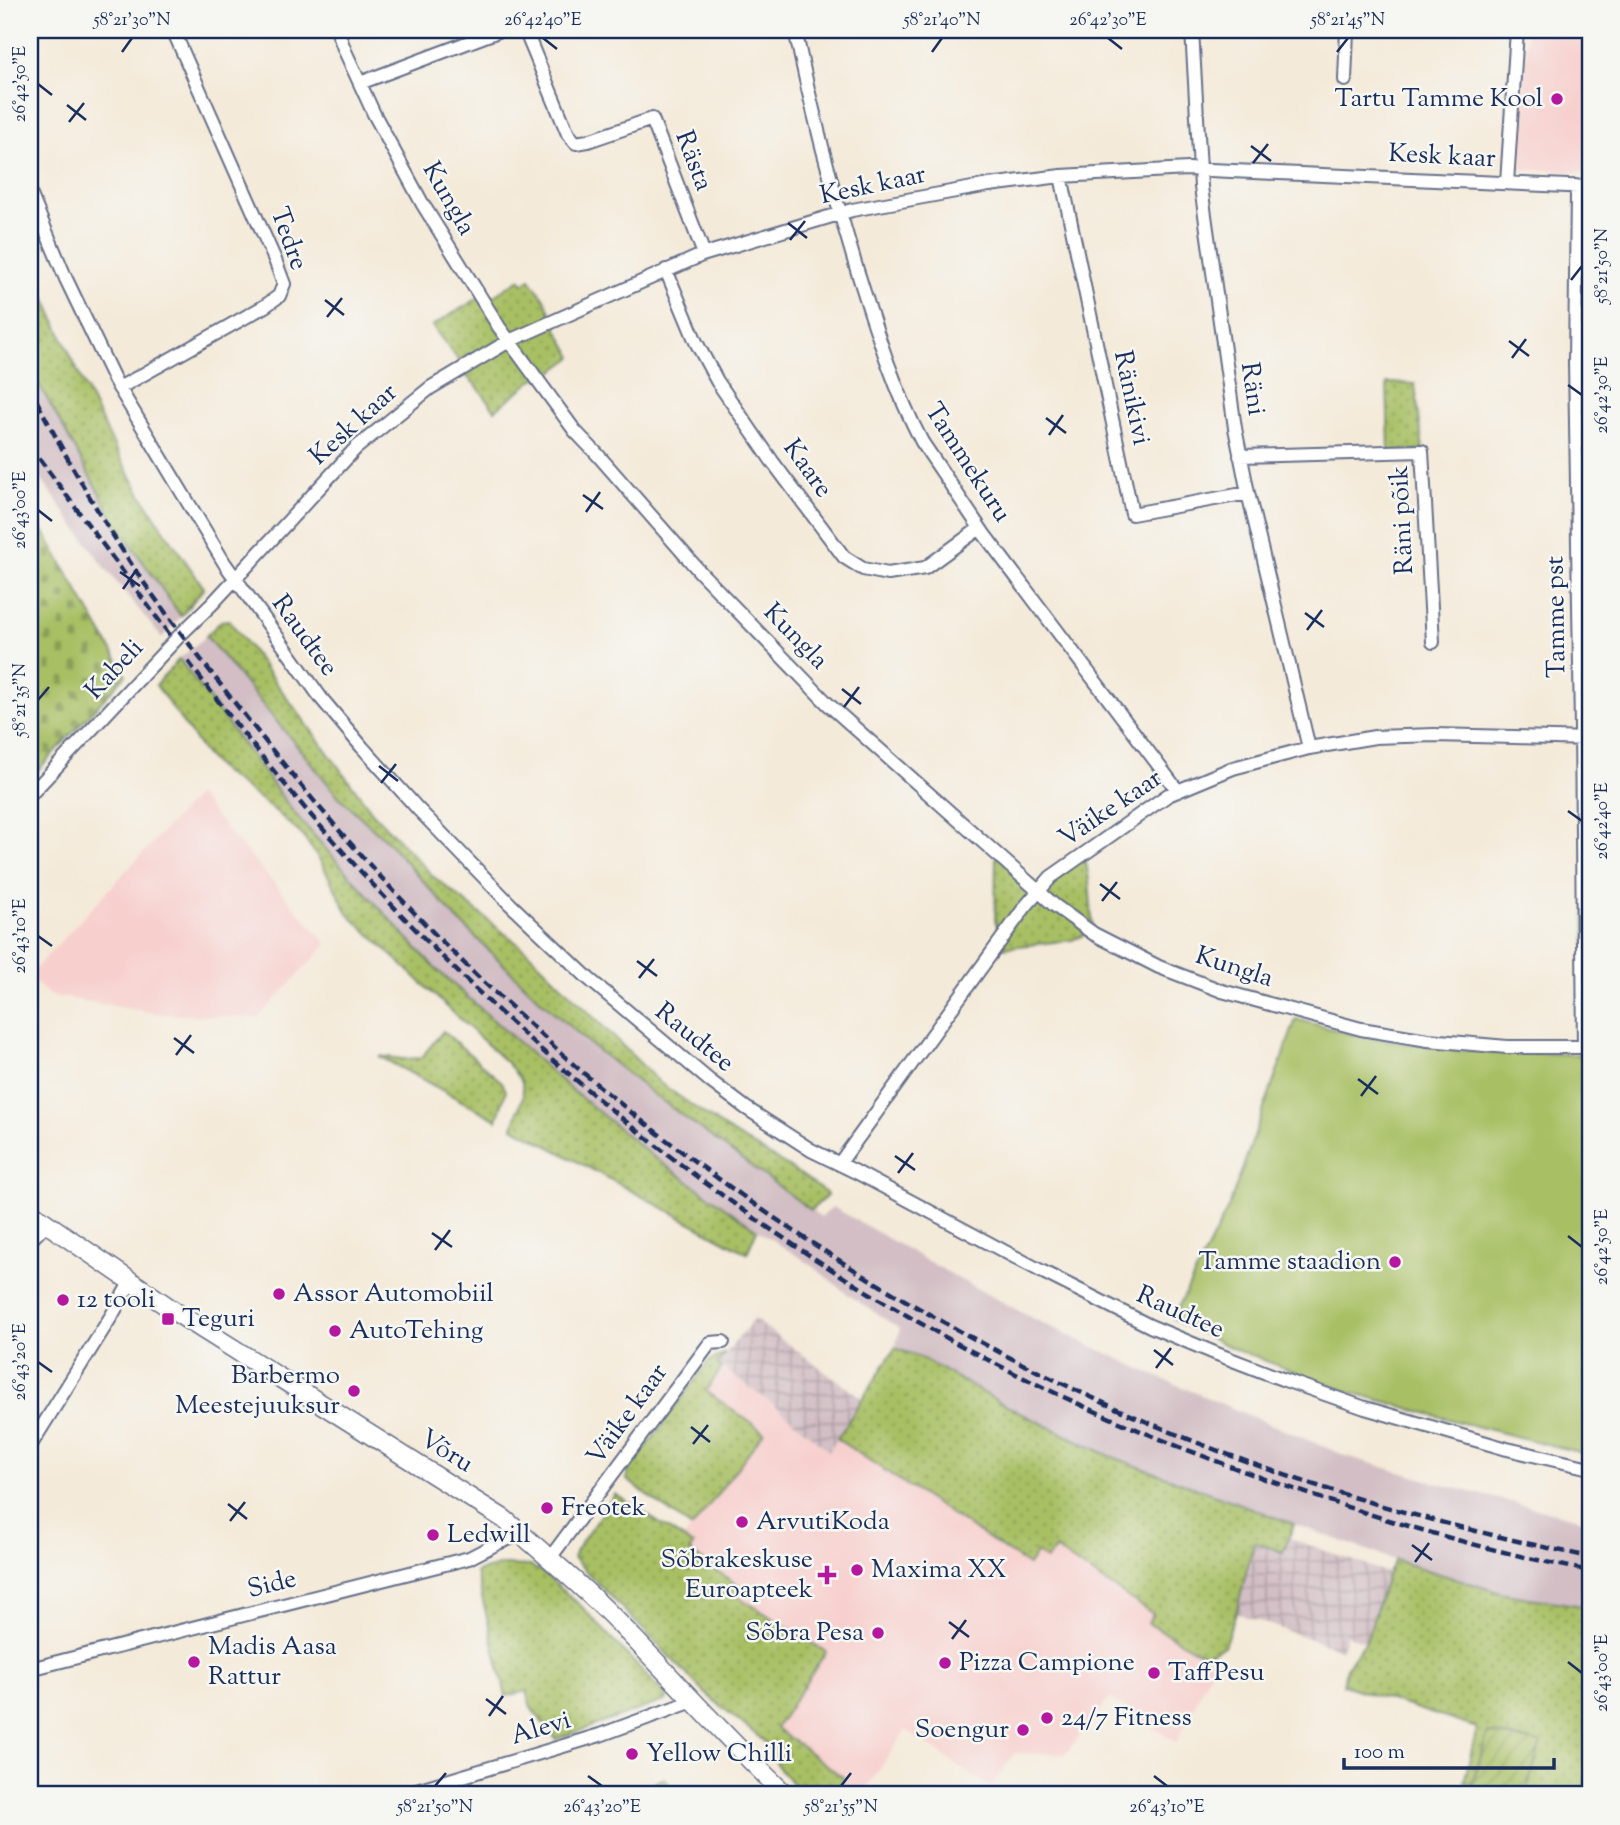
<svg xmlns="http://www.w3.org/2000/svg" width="1620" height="1825" viewBox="0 0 1620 1825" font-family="'Sorts Mill Goudy',serif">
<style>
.built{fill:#f7d0ce}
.industrial{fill:url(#industrial-grid)}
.railway{fill:#d2bec4}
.grass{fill:url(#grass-dots);stroke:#627761;stroke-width:2}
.cemetery{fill:url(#cemetery-stones);stroke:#627761;stroke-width:2}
.garden{fill:url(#garden-furrows);stroke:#627761;stroke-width:2}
.pitch{fill:#a8bf64;stroke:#627761;stroke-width:2}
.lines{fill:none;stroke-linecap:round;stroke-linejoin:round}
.minor-casing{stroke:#677089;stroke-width:16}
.tertiary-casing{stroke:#677089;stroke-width:18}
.secondary-casing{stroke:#677089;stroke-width:21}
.minor{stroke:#fff;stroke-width:12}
.tertiary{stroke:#fff;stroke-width:14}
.secondary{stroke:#fff;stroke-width:18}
.rail{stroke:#1b2f5e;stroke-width:4.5;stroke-dasharray:10 5;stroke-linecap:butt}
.ticks{fill:none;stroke:#1b2f5e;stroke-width:2.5}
.poi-dot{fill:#b5179e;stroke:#f6f6f2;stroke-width:2.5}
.labels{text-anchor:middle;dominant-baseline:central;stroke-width:5;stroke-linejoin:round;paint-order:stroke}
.poi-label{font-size:26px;fill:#1b2f5e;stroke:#f6f6f2;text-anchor:start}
.street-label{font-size:26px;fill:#1b2f5e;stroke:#f6f6f2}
.neatline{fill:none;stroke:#1b2f5e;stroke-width:2.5}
.ticks-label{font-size:18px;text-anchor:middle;fill:#1b2f5e}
</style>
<defs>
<pattern id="industrial-grid" width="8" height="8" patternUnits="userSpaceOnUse" patternTransform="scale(1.75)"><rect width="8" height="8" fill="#d2bec4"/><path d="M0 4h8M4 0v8" fill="none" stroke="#aa9ba2"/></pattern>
<pattern id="grass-dots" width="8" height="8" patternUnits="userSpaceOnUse" patternTransform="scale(1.75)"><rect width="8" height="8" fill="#a8bf64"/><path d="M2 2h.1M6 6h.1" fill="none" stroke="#889c56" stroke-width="1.8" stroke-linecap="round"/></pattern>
<pattern id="cemetery-stones" width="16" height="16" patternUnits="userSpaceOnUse" patternTransform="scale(1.75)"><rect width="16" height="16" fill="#a8bf64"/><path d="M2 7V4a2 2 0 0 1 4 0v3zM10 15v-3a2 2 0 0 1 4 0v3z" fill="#889c56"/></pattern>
<pattern id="garden-furrows" width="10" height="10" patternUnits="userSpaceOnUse" patternTransform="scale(1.75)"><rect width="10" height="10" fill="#a8bf64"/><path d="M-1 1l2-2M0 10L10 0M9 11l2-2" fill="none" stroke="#889c56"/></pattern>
</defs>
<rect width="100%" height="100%" fill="#f6f6f2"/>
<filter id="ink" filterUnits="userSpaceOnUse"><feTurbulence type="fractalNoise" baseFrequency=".0143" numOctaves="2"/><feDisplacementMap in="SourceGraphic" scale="14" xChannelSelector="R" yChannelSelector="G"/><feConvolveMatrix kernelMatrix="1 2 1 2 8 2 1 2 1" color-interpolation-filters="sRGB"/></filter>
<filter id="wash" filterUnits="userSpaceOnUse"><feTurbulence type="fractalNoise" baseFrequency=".00686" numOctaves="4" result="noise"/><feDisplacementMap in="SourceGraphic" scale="28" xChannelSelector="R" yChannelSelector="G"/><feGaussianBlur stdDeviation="1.57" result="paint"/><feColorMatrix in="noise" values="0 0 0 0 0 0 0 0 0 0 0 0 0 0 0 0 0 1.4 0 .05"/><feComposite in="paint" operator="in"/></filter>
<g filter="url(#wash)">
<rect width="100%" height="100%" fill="#f4ead9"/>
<!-- built -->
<path class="built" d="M1527 30H1590V173L1520 169Z
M197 795 327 944 258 1018 161 1014 49 995 30 978V974Z
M722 1368 777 1407 829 1451 837 1439 1028 1565 1036 1553 1055 1548 1154 1614 1149 1623 1215 1661 1177 1743 1110 1698 1065 1754 1014 1753 991 1788 906 1730 862 1795H832L844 1778 776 1728 826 1652 738 1597 740 1587 689 1551 692 1545 683 1539 764 1432 706 1391Z"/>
<!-- industrial -->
<path class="industrial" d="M754 1319 863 1399 829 1451 777 1407 717 1364Z
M1289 1538 1388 1573 1366 1642 1346 1635 1342 1650 1236 1613 1254 1542 1283 1552Z"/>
<!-- railway -->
<path class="railway" d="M30 368 117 525 181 616 162 638 106 569 30 464V422L44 442 30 414Z
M206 636 340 798 389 843 457 919 539 999 591 1045 657 1097 821 1217 833 1207 961 1280 1036 1320 1158 1377 1346 1456 1447 1486 1590 1522V1607L1504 1594 1395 1560 1294 1524 1110 1456 1020 1413 919 1357 895 1348 900 1329 850 1296 810 1264 757 1230 651 1155 567 1086 434 967 332 856 295 814 179 659Z"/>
<!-- grass -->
<path class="grass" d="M1583 202H1590V1032H1586Z
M30 262C65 344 100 427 147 504 165 532 185 560 204 588L181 616 117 525 30 368Z
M520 279 523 284 530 279 545 300 558 331 573 357 541 380 538 376 495 410 476 385 459 369 463 366 432 326 482 296 486 301Z
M1387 383 1415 384 1423 450 1389 451Z
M229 620 373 813 434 877 528 952 660 1083 723 1127 803 1176 826 1193 827 1196 811 1210 657 1097 591 1045 539 999 457 919 389 843 340 798 206 636 221 621Z
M179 659 295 814 332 856 434 967 567 1086 651 1155 757 1230 747 1253 513 1127 523 1096 522 1082 508 1064 349 915 321 862 303 836 272 808 219 769 205 754 156 685Z
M1084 850 1089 880 1093 931 1072 940 992 949 1001 938 995 920 996 854 1037 891Z
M443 1031 502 1082 506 1091 497 1120 379 1056 403 1059 421 1058Z
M895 1348 919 1357 1020 1413 1110 1456 1294 1524 1283 1552 1254 1542 1236 1613 1224 1646 1205 1655 1148 1623 1153 1614 1055 1549 1047 1560 1036 1553 1028 1565 837 1439Z
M726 1353 717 1364 722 1368 706 1391 764 1432 692 1528 627 1480 628 1472 708 1362Z
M615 1494 693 1545 689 1551 740 1587 739 1597 826 1652 776 1728 844 1778 832 1795H805L780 1770 765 1742 706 1694 573 1558 576 1550Z
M1395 1560 1504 1594 1590 1607V1758L1582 1795H1526L1464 1782 1477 1728 1343 1685 1346 1668 1366 1641 1388 1573Z
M503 1565 531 1566 542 1572 581 1606 667 1697V1700L556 1739 531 1708 526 1691 506 1696 476 1572Z
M665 1778 675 1795H634L632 1791Z"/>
<!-- cemetery -->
<path class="cemetery" d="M30 508 126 675 30 779Z"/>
<!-- garden -->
<path class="garden" d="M1488 1733 1541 1743 1525 1795H1500L1471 1788Z"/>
<!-- pitch -->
<path class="pitch" d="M1296 1019 1358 1036 1456 1050 1590 1055V1455L1455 1421 1343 1390 1239 1351 1181 1324 1173 1318 1229 1206Z"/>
</g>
<g filter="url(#ink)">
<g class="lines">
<defs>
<path id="minor" d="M337 30 345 51 374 114 422 203 499 327 575 431 597 454 701 573 828 704 1054 905 1094 934 1159 967 1222 991 1361 1029 1428 1040 1507 1047H1590
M525 30 568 134 576 143 588 141 652 119 704 254
M795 30C812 112 833 193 858 273 876 330 894 389 922 442L984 534 1178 791
M1192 30 1201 187 1235 428 1248 493 1309 748
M1345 80 1347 30
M360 83 501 30
M1061 176 1132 514 1248 493
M1507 183 1517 30
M1575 186 1577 194 1575 362 1581 726 1584 1047
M30 193 66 279 115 381 225 564 321 698 362 747 418 809 510 904 589 979 710 1081 746 1108 811 1150 856 1172 1041 1271 1150 1326 1217 1354 1282 1379 1365 1408 1507 1449 1590 1468
M666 270 696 342 717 381 772 461 844 557 863 569 888 574 925 568 980 528
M119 388 265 306 279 296 284 284 275 260 173 30
M1240 456 1422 451 1433 642
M30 795 181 634 212 604 356 448 430 388 509 341 702 255 852 210 989 185 1061 176 1188 169 1590 187
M839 1164 1025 907 1051 877 1168 795 1233 768 1309 748 1375 737 1434 735 1590 739
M30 1446 112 1315 131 1281
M550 1558 710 1343 723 1342
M30 1669 469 1558 498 1543 521 1534
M400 1795 600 1735 693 1701"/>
<path id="tertiary" d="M30 1239 46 1223"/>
<path id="secondary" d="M30 1212 177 1313 504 1519C539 1549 574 1579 607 1611 668 1672 724 1737 786 1795"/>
</defs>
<!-- minor casing -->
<use href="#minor" class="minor-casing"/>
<!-- tertiary casing -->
<use href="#tertiary" class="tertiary-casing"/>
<!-- secondary casing -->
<use href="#secondary" class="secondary-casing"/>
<!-- minor -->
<use href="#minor" class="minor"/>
<!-- tertiary -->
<use href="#tertiary" class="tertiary"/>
<!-- secondary -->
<use href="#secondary" class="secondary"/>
<!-- rail -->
<path class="rail" d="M30 388C64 454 100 518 142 580 181 635 223 688 265 741 328 820 395 896 468 967 484 983 503 999 520 1015 540 1033 559 1052 580 1070 767 1229 982 1359 1211 1448 1334 1496 1461 1530 1590 1557
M30 446 172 638
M188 661C383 925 624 1151 908 1316 1032 1388 1164 1445 1300 1491 1395 1524 1492 1552 1590 1571"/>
</g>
</g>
<!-- ticks -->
<path class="ticks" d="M543 38 557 49M1108 38 1122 49M122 52 132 38M932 52 942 38M1337 52 1348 38M38 84 52 95M67 105 86 120M69 122 84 103M1251 146 1271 161M1253 163 1268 144M788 223 807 238M790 240 805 221M1571 280 1582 266M325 300 344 315M327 317 342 298M1509 341 1529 356M1512 358 1526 339M1568 385 1582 395M1046 418 1066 433M1049 435 1063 415M583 495 603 509M38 510 52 521M586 512 600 492M120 572 140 586M123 589 137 569M1305 613 1324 627M1307 630 1322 610M842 689 861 704M38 700 49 687M844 707 859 687M379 766 398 781M381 783 396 764M1568 811 1582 821M1100 884 1120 899M1102 901 1117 882M38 936 52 946M637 961 657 976M639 978 654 959M174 1038 194 1053M176 1055 191 1035M1358 1079 1378 1094M1361 1096 1376 1076M895 1156 915 1170M898 1173 913 1153M432 1233 452 1247M1568 1236 1582 1247M435 1250 450 1230M1154 1350 1173 1365M38 1362 52 1372M1156 1368 1171 1348M691 1427 710 1442M693 1444 708 1425M228 1504 247 1519M230 1521 245 1502M1412 1545 1432 1560M1415 1562 1429 1543M949 1622 969 1637M952 1639 966 1620M1568 1662 1582 1673M486 1699 506 1714M489 1716 503 1696M588 1776 602 1786M1154 1776 1167 1786M435 1786 446 1773M841 1786 851 1773"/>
<!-- markers -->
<g class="poi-dot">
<circle cx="1557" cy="99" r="7"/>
<circle cx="1395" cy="1262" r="7"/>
<circle cx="279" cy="1294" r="7"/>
<circle cx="63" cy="1300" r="7"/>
<rect x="161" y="1312" width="14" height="14" rx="3.5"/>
<circle cx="335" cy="1331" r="7"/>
<circle cx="354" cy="1391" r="7"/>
<circle cx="547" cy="1508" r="7"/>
<circle cx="742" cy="1522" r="7"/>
<circle cx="433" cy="1535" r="7"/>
<circle cx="857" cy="1570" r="7"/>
<path d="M823.5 1564.5h7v7h7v7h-7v7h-7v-7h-7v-7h7z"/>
<circle cx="878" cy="1633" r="7"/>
<circle cx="194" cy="1662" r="7"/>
<circle cx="945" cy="1663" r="7"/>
<circle cx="1154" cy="1673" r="7"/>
<circle cx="1047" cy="1718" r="7"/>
<circle cx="1023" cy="1730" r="7"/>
<circle cx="632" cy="1754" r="7"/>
</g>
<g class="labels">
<!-- poi labels -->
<g class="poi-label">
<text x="1543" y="99" text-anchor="end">Tartu Tamme Kool</text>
<text x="1381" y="1262" text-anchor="end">Tamme staadion</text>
<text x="293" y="1294">Assor Automobiil</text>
<text x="77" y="1300">12 tooli</text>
<text x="182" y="1319">Teguri</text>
<text x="349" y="1331">AutoTehing</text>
<text x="340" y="1376" text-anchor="end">Barbermo<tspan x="340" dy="30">Meestejuuksur</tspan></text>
<text x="561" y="1508">Freotek</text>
<text x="756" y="1522">ArvutiKoda</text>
<text x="447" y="1535">Ledwill</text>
<text x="813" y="1560" text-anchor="end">Sõbrakeskuse<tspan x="813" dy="30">Euroapteek</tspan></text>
<text x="871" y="1570">Maxima XX</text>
<text x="864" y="1633" text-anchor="end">Sõbra Pesa</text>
<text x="208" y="1647">Madis Aasa<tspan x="208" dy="30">Rattur</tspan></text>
<text x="959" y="1663">Pizza Campione</text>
<text x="1168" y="1673">TaffPesu</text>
<text x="1061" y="1718">24/7 Fitness</text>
<text x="1009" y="1730" text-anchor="end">Soengur</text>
<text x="646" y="1754">Yellow Chilli</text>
</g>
<!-- street labels -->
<g class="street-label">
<text transform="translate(1442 157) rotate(3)">Kesk kaar</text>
<text transform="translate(693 161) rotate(69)">Rästa</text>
<text transform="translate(873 186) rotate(-12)">Kesk kaar</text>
<text transform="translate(448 199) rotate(60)">Kungla</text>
<text transform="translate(288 239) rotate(70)">Tedre</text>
<text transform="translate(1252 389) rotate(82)">Räni</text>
<text transform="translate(1131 398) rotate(78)">Ränikivi</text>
<text transform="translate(354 425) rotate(-42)">Kesk kaar</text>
<text transform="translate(967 463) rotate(57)">Tammekuru</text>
<text transform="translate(807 469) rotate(54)">Kaare</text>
<text transform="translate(1403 520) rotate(-93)">Räni põik</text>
<text transform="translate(1557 617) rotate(-91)">Tamme pst</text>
<text transform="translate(304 636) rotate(54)">Raudtee</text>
<text transform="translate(795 637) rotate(46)">Kungla</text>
<text transform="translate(115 670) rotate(-47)">Kabeli</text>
<text transform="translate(1111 809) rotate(-34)">Väike kaar</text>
<text transform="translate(1234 968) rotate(18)">Kungla</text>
<text transform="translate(694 1038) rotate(39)">Raudtee</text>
<text transform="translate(1180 1313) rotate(24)">Raudtee</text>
<text transform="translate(628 1415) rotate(-54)">Väike kaar</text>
<text transform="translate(446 1452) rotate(32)">Võru</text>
<text transform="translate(272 1585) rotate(-14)">Side</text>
<text transform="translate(541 1729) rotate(-17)">Alevi</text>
</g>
</g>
<!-- margin -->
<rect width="1620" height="1825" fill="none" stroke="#f6f6f2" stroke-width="77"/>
<!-- scale -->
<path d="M1344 1758v10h210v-10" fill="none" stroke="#1b2f5e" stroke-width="3.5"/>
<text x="1354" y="1758" font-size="21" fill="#1b2f5e" stroke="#f6f6f2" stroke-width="5" paint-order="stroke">100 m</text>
<rect x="38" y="38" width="1544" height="1748" class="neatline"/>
<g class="ticks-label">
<text x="132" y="25">58°21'30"N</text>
<text x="543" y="25">26°42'40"E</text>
<text x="942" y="25">58°21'40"N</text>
<text x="1108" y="25">26°42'30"E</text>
<text x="1348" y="25">58°21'45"N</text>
<text transform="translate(19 84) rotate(-90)" y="6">26°42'50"E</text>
<text transform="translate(1601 266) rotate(-90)" y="6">58°21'50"N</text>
<text transform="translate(1601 395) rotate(-90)" y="6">26°42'30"E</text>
<text transform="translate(19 510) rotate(-90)" y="6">26°43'00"E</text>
<text transform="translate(19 700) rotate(-90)" y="6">58°21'35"N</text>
<text transform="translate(1601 821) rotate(-90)" y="6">26°42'40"E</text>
<text transform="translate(19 936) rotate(-90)" y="6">26°43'10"E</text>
<text transform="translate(1601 1247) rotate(-90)" y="6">26°42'50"E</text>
<text transform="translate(19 1362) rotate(-90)" y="6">26°43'20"E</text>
<text transform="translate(1601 1673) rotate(-90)" y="6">26°43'00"E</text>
<text x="435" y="1812">58°21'50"N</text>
<text x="602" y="1812">26°43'20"E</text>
<text x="841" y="1812">58°21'55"N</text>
<text x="1167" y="1812">26°43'10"E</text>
</g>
</svg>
